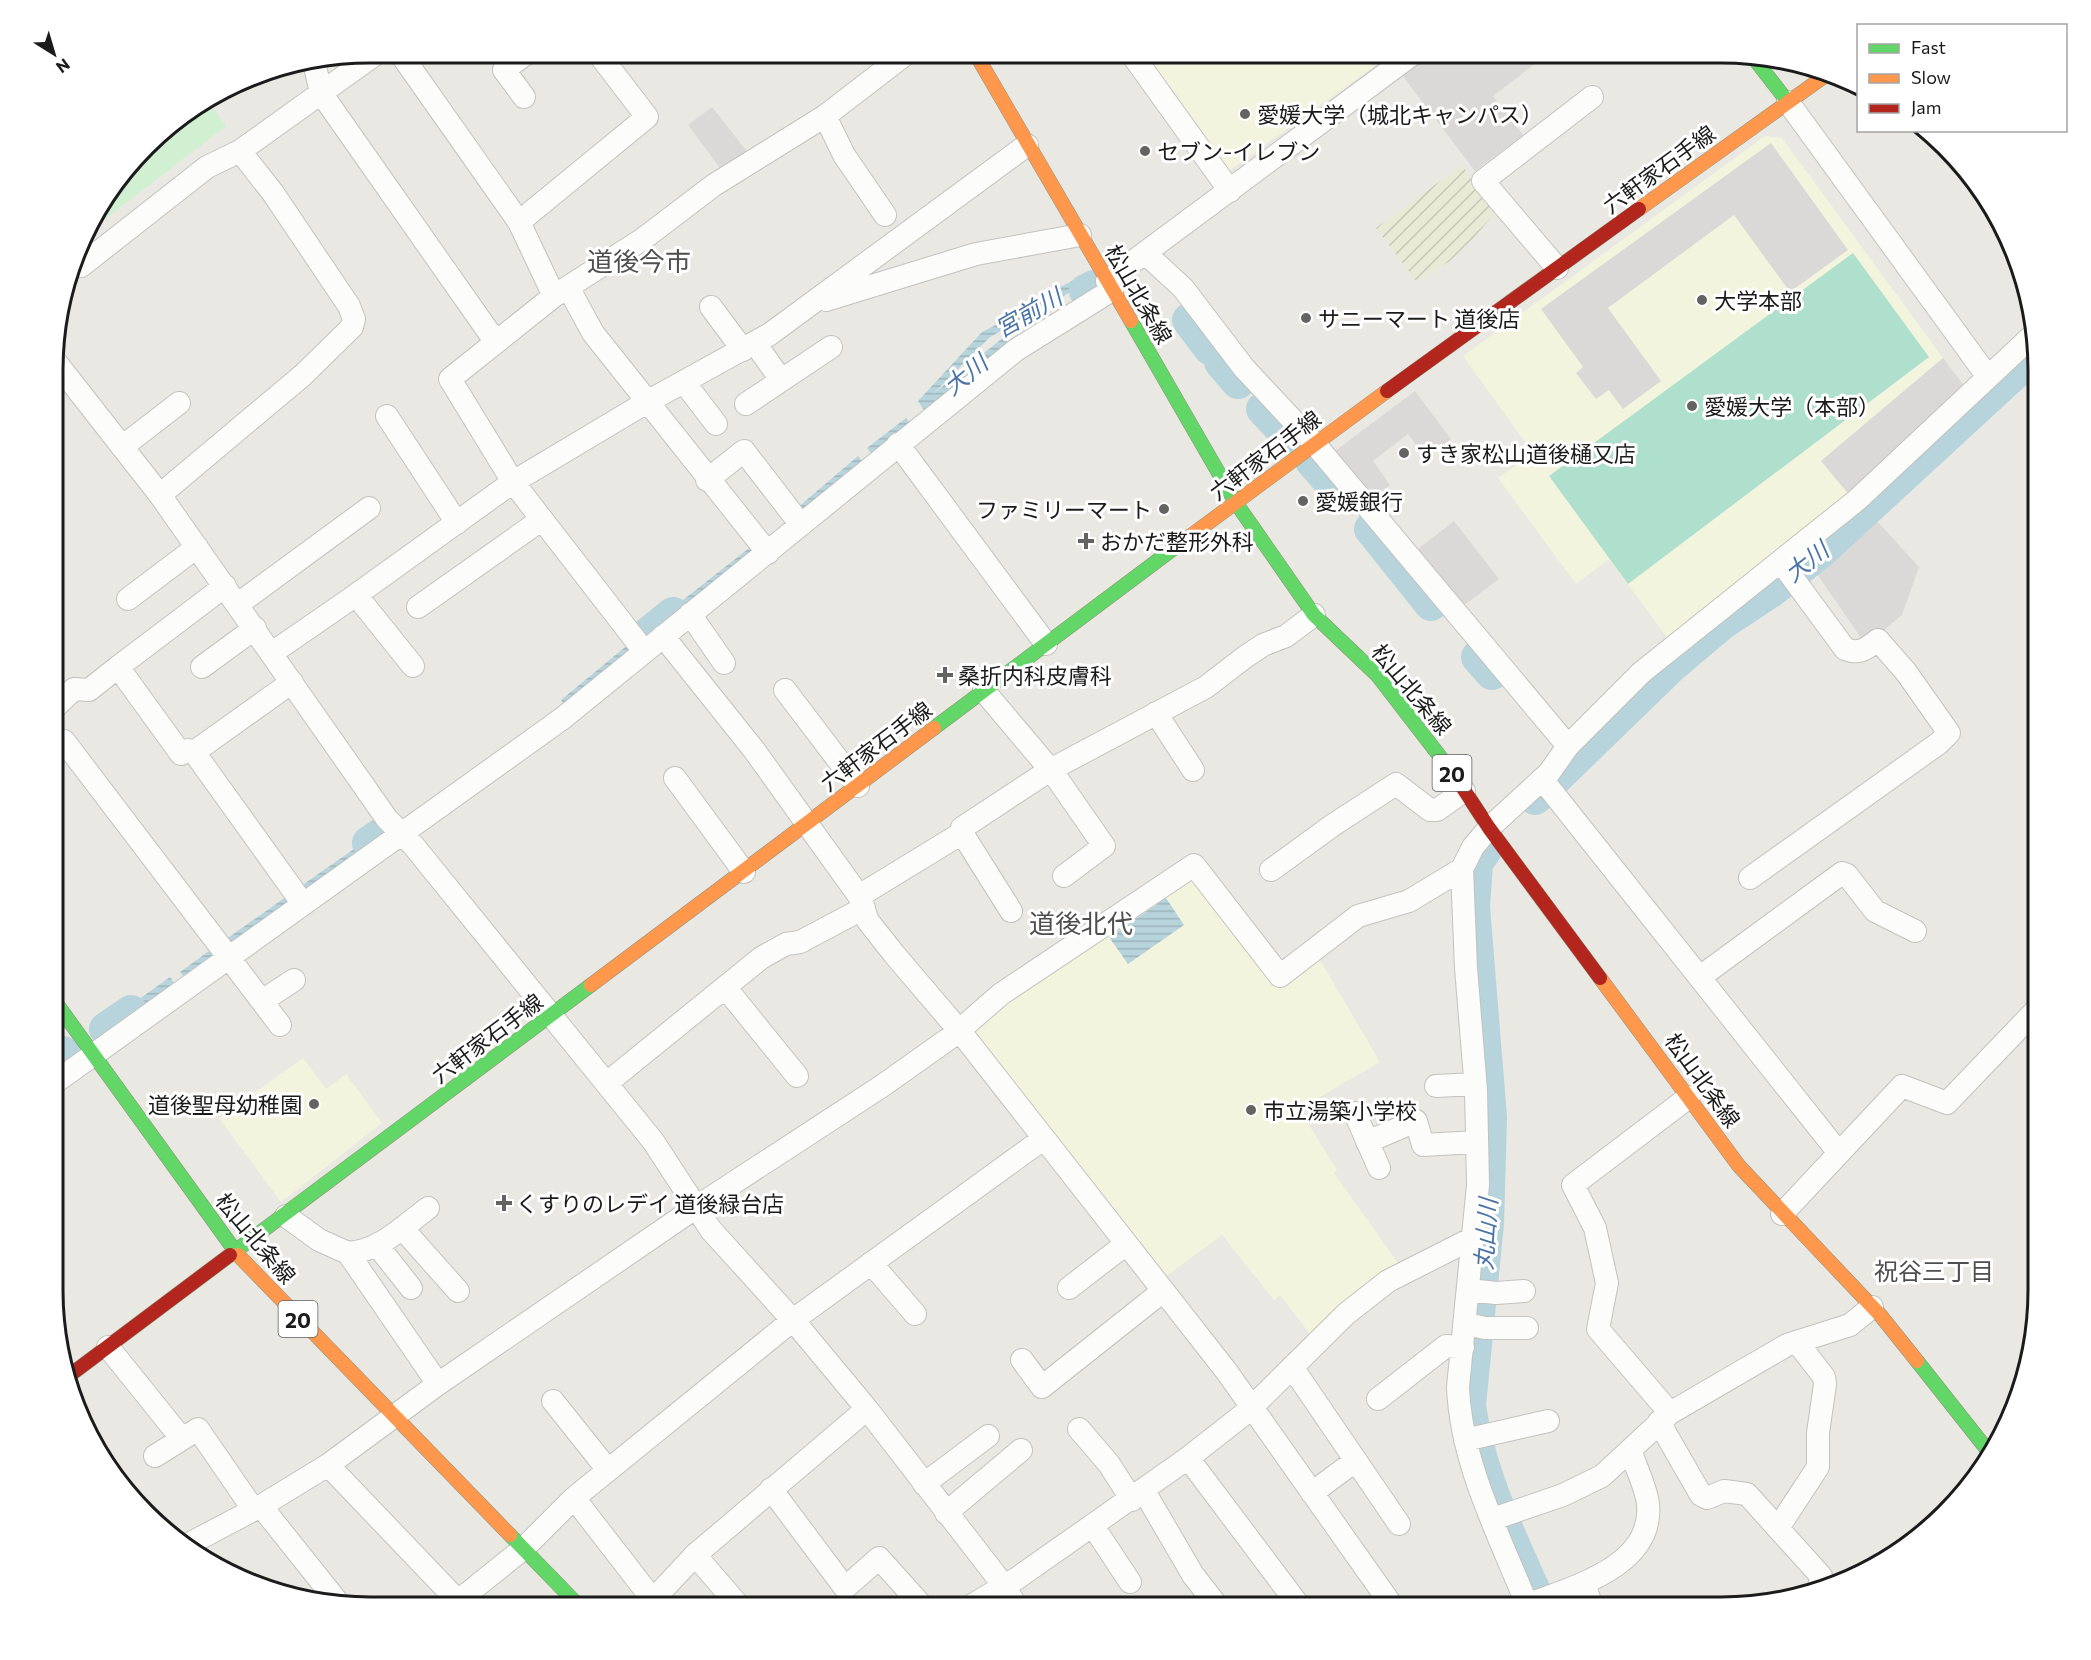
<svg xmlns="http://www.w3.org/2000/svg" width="2091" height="1660" viewBox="0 0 2091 1660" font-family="Commissioner,'Noto Sans JP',sans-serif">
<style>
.education{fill:#f3f4dd}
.farmland{fill:url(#farmland-furrows)}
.park{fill:#d1f0d2}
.pitch{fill:#afe0cd}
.parking{fill:#dad9d7}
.water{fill:url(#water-rules)}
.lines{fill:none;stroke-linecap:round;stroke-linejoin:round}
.river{stroke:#b7d3dc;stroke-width:34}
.street-casing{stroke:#c2c2bf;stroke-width:24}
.fast-casing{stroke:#8f927c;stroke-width:15}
.slow-casing{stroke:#8f927c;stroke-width:15}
.jam-casing{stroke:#8f927c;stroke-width:15}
.street{stroke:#fcfcfb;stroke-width:22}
.fast{stroke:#63d668;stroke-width:14}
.slow{stroke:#ff974d;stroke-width:14}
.jam{stroke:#b3261e;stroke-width:14}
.poi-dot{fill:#636361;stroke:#fff;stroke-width:2}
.labels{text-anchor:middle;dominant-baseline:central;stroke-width:6;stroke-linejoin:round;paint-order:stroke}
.shield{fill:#fff;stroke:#5f5f5f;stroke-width:1.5}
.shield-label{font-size:21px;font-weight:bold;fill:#1b1b1b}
.poi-label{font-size:22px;fill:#1b1b1b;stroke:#fff;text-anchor:start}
.street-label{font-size:22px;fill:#1b1b1b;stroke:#fff}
.water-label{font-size:24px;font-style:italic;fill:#4c74a6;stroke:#fff}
.neighbourhood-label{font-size:24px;fill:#4e4e4e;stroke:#fff}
.quarter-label{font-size:26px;fill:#4e4e4e;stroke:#fff}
.rim{fill:none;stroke:#1b1b1b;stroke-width:3}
</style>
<defs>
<pattern id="farmland-furrows" width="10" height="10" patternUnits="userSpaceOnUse" patternTransform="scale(1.5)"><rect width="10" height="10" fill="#e8ead6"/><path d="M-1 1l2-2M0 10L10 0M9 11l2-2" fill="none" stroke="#c6c8b7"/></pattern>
<pattern id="water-rules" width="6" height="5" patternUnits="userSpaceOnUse" patternTransform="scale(1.5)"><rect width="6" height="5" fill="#b7d3dc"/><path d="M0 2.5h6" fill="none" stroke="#9db5bc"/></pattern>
</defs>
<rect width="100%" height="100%" fill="#e9e8e3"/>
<!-- education -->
<path class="education" d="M1139 53H1393L1223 175Z
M1765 136 1782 138 1943 358 1821 461 1851 497 1669 640 1609 559 1576 584 1498 478 1533 453 1463 356Z
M1188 874 1279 981 1317 955 1380 1062 1299 1109 1337 1170 1334 1173 1398 1263 1313 1338 1280 1295 1274 1300 1222 1235 1161 1280 970 1031 1052 969Z
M303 1058 326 1089 346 1074 382 1123 281 1202 219 1118Z"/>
<!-- farmland -->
<path class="farmland" d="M1462 165 1495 213 1472 240 1450 261 1417 282 1376 228Z"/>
<!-- park -->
<path class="park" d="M210 103 226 126 88 232 95 211 161 131Z"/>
<!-- pitch -->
<path class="pitch" d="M1853 253 1929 357 1628 584 1549 476Z"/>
<!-- parking -->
<path class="parking" d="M1431 53H1535L1540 60 1493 96 1523 135 1475 171 1402 75Z
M712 107 750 155 723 172 688 125Z
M1771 143 1848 250 1790 292 1734 215 1608 308 1661 381 1623 409 1609 390 1596 399 1576 373 1583 367 1541 309Z
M1943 358 1965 387 1851 497 1821 461Z
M1415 391 1451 439 1426 458 1408 434 1373 461 1390 485 1371 499 1335 451Z
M1876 520 1919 567 1902 615 1866 645 1817 574Z
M1454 521 1499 579 1459 609 1413 553Z"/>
<!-- water -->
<path class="water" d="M1090 272 1094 279 990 337 933 394 1004 337 1010 346 926 413 918 401 982 332 1017 314 1034 300Z
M906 418 913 426 874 457 867 448Z
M858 456 864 464 801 515 796 509Z
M753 545 759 552 688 607 683 600Z
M630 643 635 649 566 707 561 700Z
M354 849 359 856 306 894 301 886Z
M290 894 296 902 230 948 225 940Z
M1166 898 1184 925 1128 964 1109 937Z
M216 946 222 954 186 980 180 972Z
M170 977 177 987 145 1010 138 1000Z"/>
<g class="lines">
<!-- river -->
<path class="river" d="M1086 291 1094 287
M1189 320 1210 348
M1221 362 1238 382
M1263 409 1292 440
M1312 461 1333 485
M1371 529 1431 604
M642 639 673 614
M1478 657 1492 673
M1535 798 1671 666 1722 623 1772 590 1821 551 2035 354
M369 843 385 832
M1485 850 1476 863 1473 907 1490 1117 1487 1223 1469 1405C1478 1473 1513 1545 1541 1607
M106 1029 131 1012
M54 1061 63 1053"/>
<defs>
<path id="street" d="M400 53 519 222 647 117 598 53
M1131 53 1230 191
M314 62 321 93 377 53
M524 97 504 70 527 53
M1788 102 1988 377
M825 116 844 155 885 215
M519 222 554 296
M1146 254 1183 288 1244 368 1314 443 1568 746
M81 266 207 167 240 151 321 93 495 341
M1557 268 1483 181 1592 97
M1107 281 1414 53
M568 287 593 333 768 553
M826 300 976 254 1080 235
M711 307 743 350
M755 343 781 380
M55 361 160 495 387 819 413 845 653 1141 711 1230 798 1326 867 1409 1004 1586 1017 1607
M684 382 716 424
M746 404 831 347
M387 416 457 523
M898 444 1046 644
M122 447 179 403
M707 480 744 451 801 525
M160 495 303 375 352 327 354 319 349 306 273 193 240 151
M128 599 197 547
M238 604 369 508
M418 607 541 520
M690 614 724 663
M663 636 754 750 859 896 868 921 894 954 963 1035 1227 1372 1393 1607
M644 651 513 482 450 379 554 296 643 239 714 185 825 116 907 53
M272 653 356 595
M413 666 356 595 513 482 647 402 770 334 1027 145
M118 667 225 586
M202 667 255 628
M292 682 194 752 303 904
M785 690 858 786
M984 691 1054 774 1104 846 1064 876
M54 708 74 689 89 690 118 667 181 754 188 750 194 752
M1156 713 1193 770
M54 749 64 741 280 1025
M675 778 744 872
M1542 779 1839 1153
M962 833 1011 911
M1271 870 1333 825 1396 784 1430 810H1437L1464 791
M1750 878 1939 743 1949 733 1906 672 1878 640C1867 648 1860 655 1845 649L1781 562
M859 896 962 833V828L1050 770 1206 687 1245 657 1263 645 1286 636 1314 615
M1700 977 1842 873 1847 875 1875 911 1915 931
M723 989 733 997 797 1076
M262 1001 294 980
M54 1083 563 718 1016 350 1112 290
M607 1083 761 958 786 944 800 942 864 908
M1436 1086 1475 1084
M1355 1113 1379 1168
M1367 1142 1416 1121 1423 1145 1477 1142
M1782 1214 1902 1086 1947 1103 2038 1008
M402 1228 458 1291
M377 1245 411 1288
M348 1253C380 1251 404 1226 428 1208
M871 1263 915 1314
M1069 1288 1126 1244
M1469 1290 1496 1293 1524 1291
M1466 1324 1485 1328H1527
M108 1347 182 1439
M1022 1360 1042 1387 1163 1291
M1292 1367 1399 1524
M438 1384 695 1208 882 1086 954 1035 1001 994 1194 865 1280 976 1358 916 1409 901 1462 869
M1378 1399 1446 1346 1463 1347
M553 1401 608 1470
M1670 1413 1598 1329 1607 1283 1595 1228 1573 1185 1689 1097
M1659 1422 1701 1495 1707 1498 1724 1491 1747 1494 1821 1576 1819 1588
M1079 1429 1109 1464 1132 1500
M1465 1440 1548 1421
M155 1456 198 1429 253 1509
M1188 1458 1300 1607
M328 1465 458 1601
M924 1484 988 1436
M771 1489 845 1588 879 1558 923 1607
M1144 1491 1193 1575 1218 1607
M1312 1493 1355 1461
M574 1498 653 1600 695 1555 867 1409
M261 1506 340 1605
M946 1513 1021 1450
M1493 1519 1563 1495 1602 1476 1670 1413 1787 1345 1850 1325 1872 1307
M1093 1526 1130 1582
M1778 1528 1818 1467V1433L1825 1384 1824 1377 1797 1342
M187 1545 261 1506 328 1465 438 1384 348 1253 319 1240 286 1216
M695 1555 739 1606 737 1607
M1584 1583 1592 1607
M1527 1605C1572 1587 1654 1567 1648 1504 1646 1487 1636 1468 1631 1452
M444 1607 458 1601 523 1549 574 1498 793 1320 1043 1139
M969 1607 1016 1579 1188 1458 1248 1411 1346 1314 1388 1281 1473 1238
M1528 1607C1500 1537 1461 1464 1458 1387L1478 1185 1476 1090 1466 968 1462 869 1473 847 1489 828 1549 773 1568 746 1642 672 1857 500 2032 336"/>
<path id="fast" d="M1752 56 1788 102
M1131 321 1236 503 1314 615 1377 675 1455 776
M934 728 1189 537
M54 1000 238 1255
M230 1255 591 985
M1917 1361 1989 1452
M510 1535 580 1607"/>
<path id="slow" d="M975 53 1131 321
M1639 209 1829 73
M1189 537 1387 391
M1600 978 1739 1166 1881 1316 1917 1361
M591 985 934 728
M238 1255 510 1535"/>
<path id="jam" d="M1387 391 1639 209
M1455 776 1489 828 1600 978
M70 1375 230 1255"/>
</defs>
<!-- street casing -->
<use href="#street" class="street-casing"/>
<!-- fast casing -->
<use href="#fast" class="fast-casing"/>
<!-- slow casing -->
<use href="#slow" class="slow-casing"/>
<!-- jam casing -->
<use href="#jam" class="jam-casing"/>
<!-- street -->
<use href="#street" class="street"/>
<!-- fast -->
<use href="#fast" class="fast"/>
<!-- slow -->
<use href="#slow" class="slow"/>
<!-- jam -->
<use href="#jam" class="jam"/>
</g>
<!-- markers -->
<g class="poi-dot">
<circle cx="1245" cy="114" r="6"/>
<circle cx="1145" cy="151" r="6"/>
<circle cx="1702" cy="300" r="6"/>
<circle cx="1306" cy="318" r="6"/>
<circle cx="1692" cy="406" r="6"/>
<circle cx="1404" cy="453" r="6"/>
<circle cx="1303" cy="501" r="6"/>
<circle cx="1164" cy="509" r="6"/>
<path d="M1083 532h6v6h6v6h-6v6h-6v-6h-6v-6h6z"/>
<path d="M942 666h6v6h6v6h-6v6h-6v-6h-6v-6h6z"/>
<circle cx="314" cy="1104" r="6"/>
<circle cx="1251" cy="1110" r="6"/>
<path d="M501 1194h6v6h6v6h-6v6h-6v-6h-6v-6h6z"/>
</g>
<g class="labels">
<!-- shield labels -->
<g class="shield">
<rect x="1432.5" y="755" width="39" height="36" rx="4.5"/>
<rect x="278.5" y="1301" width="39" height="36" rx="4.5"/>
</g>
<g class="shield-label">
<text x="1452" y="773">20</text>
<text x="298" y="1319">20</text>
</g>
<!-- poi labels -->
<g class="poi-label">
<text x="1257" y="114">愛媛大学（城北キャンパス）</text>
<text x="1157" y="151">セブン-イレブン</text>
<text x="1714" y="300">大学本部</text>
<text x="1318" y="318">サニーマート 道後店</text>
<text x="1704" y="406">愛媛大学（本部）</text>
<text x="1416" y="453">すき家松山道後樋又店</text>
<text x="1315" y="501">愛媛銀行</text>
<text x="1152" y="509" text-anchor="end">ファミリーマート</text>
<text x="1100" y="541">おかだ整形外科</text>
<text x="958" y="675">桑折内科皮膚科</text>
<text x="302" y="1104" text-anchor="end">道後聖母幼稚園</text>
<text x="1263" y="1110">市立湯築小学校</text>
<text x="516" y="1203">くすりのレデイ 道後緑台店</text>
</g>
<!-- street labels -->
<g class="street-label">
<text transform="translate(1659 169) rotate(-36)">六軒家石手線</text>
<text transform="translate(1139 294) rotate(60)">松山北条線</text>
<text transform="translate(1265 455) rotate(-37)">六軒家石手線</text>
<text transform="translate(1412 689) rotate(50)">松山北条線</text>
<text transform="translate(876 746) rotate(-37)">六軒家石手線</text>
<text transform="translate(487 1038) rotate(-37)">六軒家石手線</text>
<text transform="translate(1703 1080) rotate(54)">松山北条線</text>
<text transform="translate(256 1238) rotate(50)">松山北条線</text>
</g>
<!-- water labels -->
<g class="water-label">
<text transform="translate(1028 312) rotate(-30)">宮前川</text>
<text transform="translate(965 374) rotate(-39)">大川</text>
<text transform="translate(1806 561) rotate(-38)">大川</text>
<text transform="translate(1485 1234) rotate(-86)">丸山川</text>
</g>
<!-- neighbourhood labels -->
<g class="neighbourhood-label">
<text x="1934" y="1270">祝谷三丁目</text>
</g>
<!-- quarter labels -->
<g class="quarter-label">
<text x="639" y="260">道後今市</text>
<text x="1081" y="922">道後北代</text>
</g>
</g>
<!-- crop -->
<path d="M0 0H2091V1660H0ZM370 63H1721A307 307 0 0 1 2028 370V1290A307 307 0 0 1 1721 1597H370A307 307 0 0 1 63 1290V370A307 307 0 0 1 370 63Z" fill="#fff" fill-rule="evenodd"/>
<path class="rim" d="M370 63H1721A307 307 0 0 1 2028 370V1290A307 307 0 0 1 1721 1597H370A307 307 0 0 1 63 1290V370A307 307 0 0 1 370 63Z"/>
<!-- legend -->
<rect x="1857" y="24" width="210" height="108" fill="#ffffff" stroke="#a4a4a4" stroke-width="1.5"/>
<rect x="1869" y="44" width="30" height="9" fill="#63d668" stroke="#a4a4a4" stroke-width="1.5"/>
<text x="1911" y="54" font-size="18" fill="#1b1b1b">Fast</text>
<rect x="1869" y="74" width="30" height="9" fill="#ff974d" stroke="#a4a4a4" stroke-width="1.5"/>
<text x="1911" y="84" font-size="18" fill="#1b1b1b">Slow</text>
<rect x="1869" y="104" width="30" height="9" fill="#b3261e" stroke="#a4a4a4" stroke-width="1.5"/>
<text x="1911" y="114" font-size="18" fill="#1b1b1b">Jam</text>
<!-- north arrow -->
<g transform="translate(54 54) rotate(143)" stroke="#ffffff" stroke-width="4.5" paint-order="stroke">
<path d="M0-4.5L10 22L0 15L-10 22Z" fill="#1b1b1b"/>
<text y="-9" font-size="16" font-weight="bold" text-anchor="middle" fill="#1b1b1b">N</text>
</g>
</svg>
